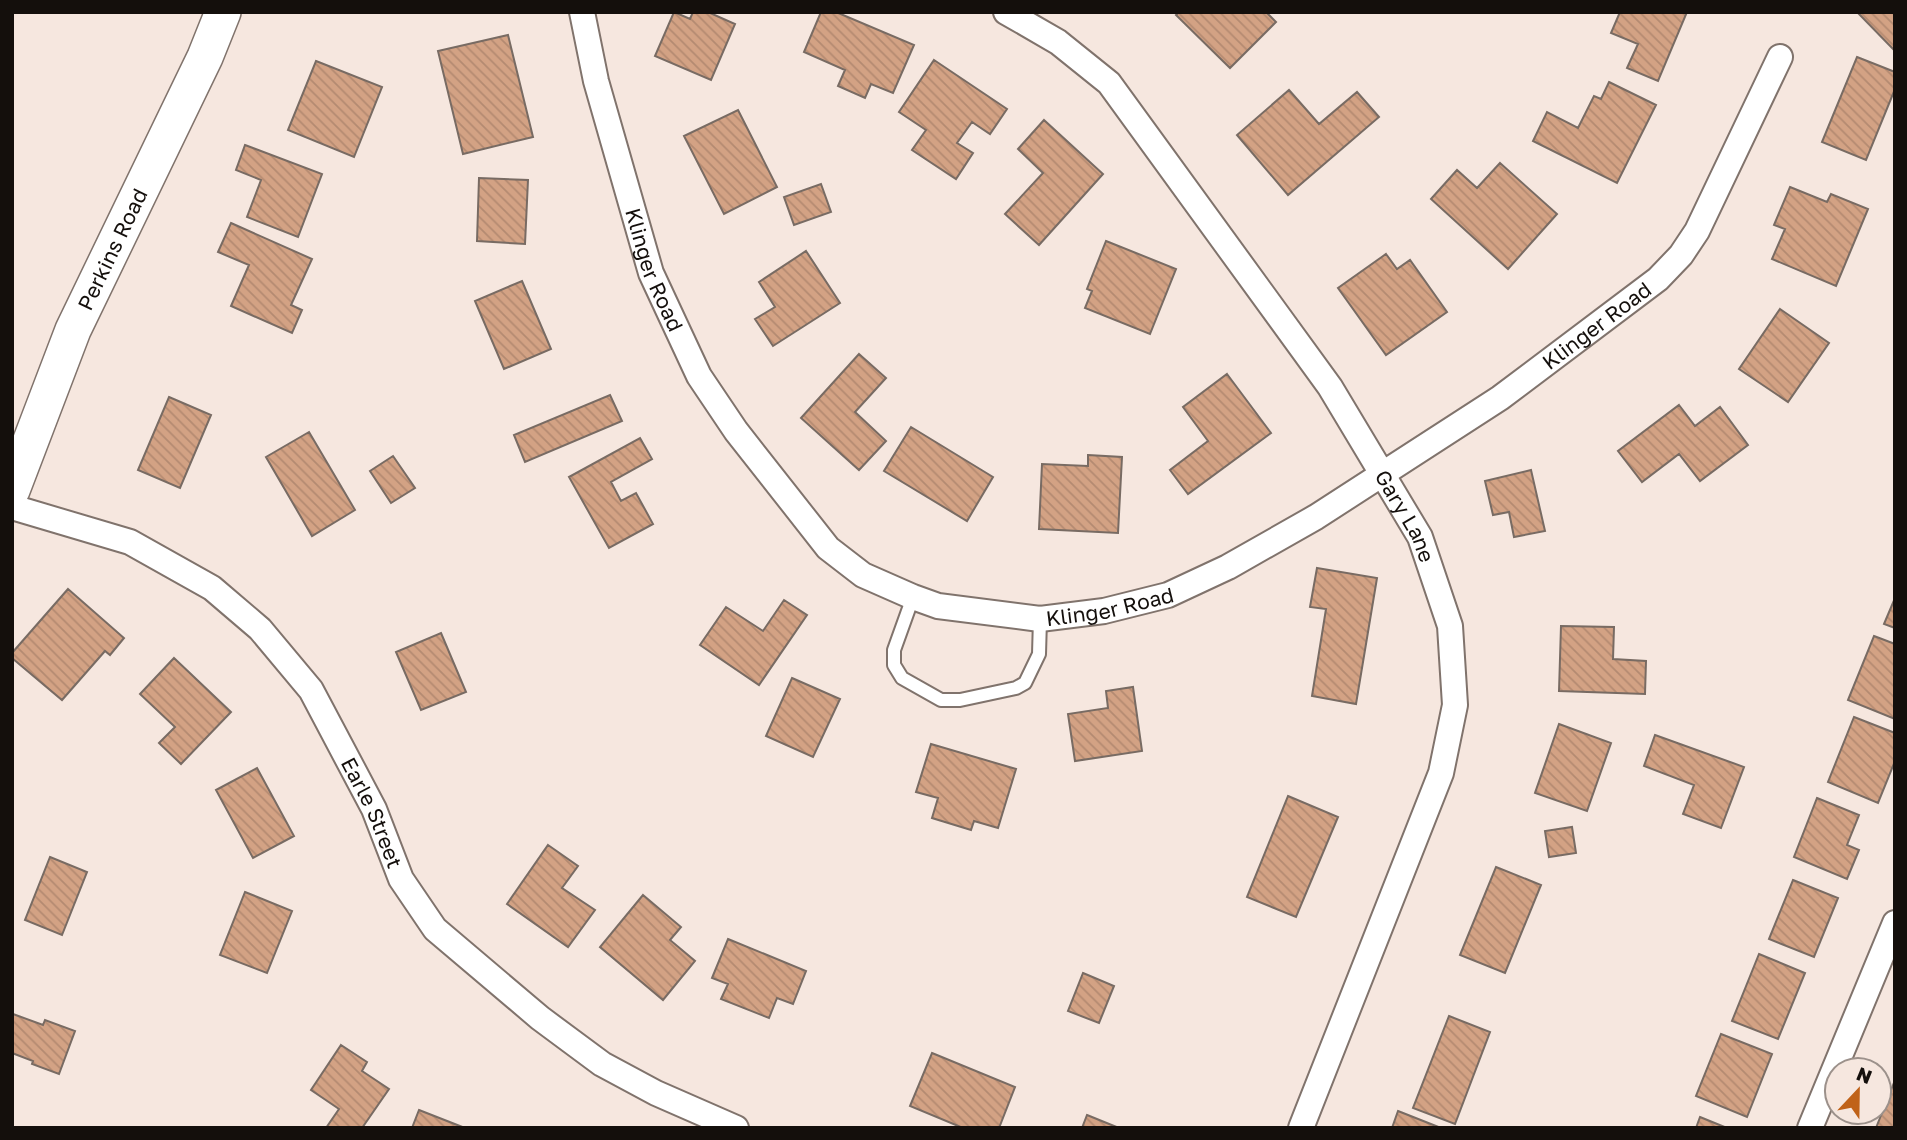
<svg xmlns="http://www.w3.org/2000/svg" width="1907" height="1140" viewBox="0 0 1907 1140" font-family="'Golos Text',sans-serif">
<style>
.building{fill:url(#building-back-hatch);stroke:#786b63;stroke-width:2}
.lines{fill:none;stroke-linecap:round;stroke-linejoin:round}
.lane-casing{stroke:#80736c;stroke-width:16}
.street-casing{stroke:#80736c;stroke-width:28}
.secondary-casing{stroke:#80736c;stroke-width:38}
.lane{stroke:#fff;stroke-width:12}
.street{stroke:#fff;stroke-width:24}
.secondary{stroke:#fff;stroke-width:35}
.labels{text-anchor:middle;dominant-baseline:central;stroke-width:5;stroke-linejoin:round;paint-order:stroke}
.street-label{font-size:21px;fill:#140f0c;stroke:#f6e7df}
</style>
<defs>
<pattern id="building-back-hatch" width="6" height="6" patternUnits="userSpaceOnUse" patternTransform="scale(1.75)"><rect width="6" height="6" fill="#d3a284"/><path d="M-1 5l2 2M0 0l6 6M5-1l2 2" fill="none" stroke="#b48a71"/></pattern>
</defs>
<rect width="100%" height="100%" fill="#f6e7df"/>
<!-- building -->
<path class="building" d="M674 12 690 19 693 12H708L735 24 711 80 655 56Z
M821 12H836L914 45 893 93 871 84 865 98 838 86 845 70 804 52Z
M1179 12H1266L1276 22 1230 68 1176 15Z
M1620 12H1687L1658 81 1627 68 1638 44 1611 33Z
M1857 12H1895V51Z
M508 35 533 137 463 154 438 51Z
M1857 57 1895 72V89L1866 160 1822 142Z
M934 60 1007 109 990 134 972 122 957 143 973 153 956 179 912 150 926 130 899 112Z
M316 61 382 87 354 157 288 130Z
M1609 82 1656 105 1617 183 1533 141 1547 112 1578 128 1594 96 1601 99Z
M1289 90 1319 124 1357 92 1379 117 1288 195 1237 135Z
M738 110 777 187 724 214 684 136Z
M1044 120 1103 174 1039 245 1005 214 1043 173 1018 149Z
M245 145 322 174 298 237 247 217 261 180 236 170Z
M1500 163 1557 214 1508 269 1431 199 1457 170 1477 188Z
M479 178 528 180 525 244 477 241Z
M821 184 831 212 794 225 784 197Z
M1790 187 1827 202 1831 194 1868 209 1836 286 1772 259 1785 229 1774 225Z
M231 223 312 259 291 305 302 310 292 333 231 306 249 265 218 252Z
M1106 241 1176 269 1150 334 1085 308 1092 291 1087 289Z
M806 251 840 303 773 346 755 319 775 307 759 282Z
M1386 254 1397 269 1410 260 1447 312 1386 355 1338 288Z
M522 281 551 349 504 369 475 301Z
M1780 309 1829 343 1788 402 1739 369Z
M859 354 886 378 855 412 886 441 859 470 801 418Z
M1227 374 1271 433 1188 494 1170 470 1208 441 1183 407Z
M610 395 622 421 525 462 514 435Z
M169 397 211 415 180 488 138 470Z
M1679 405 1695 426 1720 407 1748 445 1700 481 1679 454 1642 482 1618 451Z
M911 427 993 477 967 521 884 471Z
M309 432 355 510 312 536 266 457Z
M640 438 652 459 611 482 621 501 636 493 653 524 609 548 569 477Z
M1088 455 1122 457 1118 533 1039 529 1042 464 1088 466Z
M393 456 415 488 391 503 370 471Z
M1531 470 1545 531 1514 537 1509 512 1493 515 1485 481Z
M1317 568 1377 578 1356 704 1312 696 1326 609 1310 607Z
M68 589 124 638 110 655 105 651 62 700 12 658V653Z
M1895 598V628L1884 624Z
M784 600 807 615 759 685 700 645 726 607 763 631Z
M1561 626 1614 627 1613 659 1646 661 1645 694 1559 691Z
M441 633 466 692 421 710 396 652Z
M1874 636 1895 644V719L1848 700Z
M174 658 231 712 181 764 159 743 175 727 140 694Z
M792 678 840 699 813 757 766 736Z
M1133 687 1142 751 1075 761 1068 714 1108 708 1106 691Z
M1854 717 1895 733V761L1878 803 1828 782Z
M1559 724 1611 743 1587 811 1535 793Z
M1655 735 1744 767 1721 828 1683 814 1694 785 1644 766Z
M931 744 1016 769 998 828 974 821 971 830 932 818 938 798 916 792Z
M257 768 294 836 253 858 216 790Z
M1288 796 1338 817 1296 917 1247 897Z
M1817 798 1859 815 1847 845 1859 850 1847 879 1794 857Z
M1572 827 1576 853 1549 857 1545 831Z
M548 845 578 866 562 888 595 910 568 947 507 904Z
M50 857 87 872 62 935 25 920Z
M1496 867 1541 885 1505 973 1460 955Z
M1793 880 1838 898 1814 957 1769 939Z
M245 892 292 911 267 973 220 955Z
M643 895 681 927 670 940 695 961 663 1000 600 947Z
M728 939 806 971 793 1004 777 998 769 1018 721 999 728 984 712 978Z
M1759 954 1805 973 1778 1039 1732 1021Z
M1083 973 1114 986 1099 1023 1068 1011Z
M13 1014 43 1025 45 1020 75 1031 59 1074 32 1064 33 1061 12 1053Z
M1449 1016 1490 1032 1455 1124 1413 1108Z
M1721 1034 1772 1054 1747 1117 1696 1096Z
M341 1045 367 1062 362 1071 389 1089 362 1128H326L339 1109 311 1090Z
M932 1053 1015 1087 999 1128H963L910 1106Z
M1895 1080V1128H1876Z
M419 1110 465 1128H412Z
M1398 1111 1441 1128H1392Z
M1087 1115 1119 1128H1082Z
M1700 1117 1727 1128H1696Z"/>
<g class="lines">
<defs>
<path id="lane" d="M913 597 894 650V665L902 678 941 700H960L1016 688 1025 683 1039 654 1040 619"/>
<g id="street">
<path id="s1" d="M582 12 596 81 651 273 699 376 736 431 828 548 863 575 913 597 938 606 1040 619 1104 611 1168 595 1228 567 1316 517 1500 398 1658 279 1681 255 1697 231 1780 57"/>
<path id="s2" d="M1006 12 1058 42 1109 83 1330 387 1420 537 1450 626 1455 705 1441 773 1301 1128"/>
<path id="s3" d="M12 507 130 542 212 588 260 629 311 690 374 809 401 879 435 929 540 1018 602 1064 656 1093 736 1128"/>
<path d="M1810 1128 1895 923"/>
</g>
<g id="secondary">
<path id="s4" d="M12 490 73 330 205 57 223 12"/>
</g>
</defs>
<!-- lane casing -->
<use href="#lane" class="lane-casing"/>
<!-- street casing -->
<use href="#street" class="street-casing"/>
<!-- secondary casing -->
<use href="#secondary" class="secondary-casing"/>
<!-- lane -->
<use href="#lane" class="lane"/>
<!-- street -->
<use href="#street" class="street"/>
<!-- secondary -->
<use href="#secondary" class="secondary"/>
</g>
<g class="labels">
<!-- street labels -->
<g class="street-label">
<text stroke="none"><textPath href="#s4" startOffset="261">Perkins Road</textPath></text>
<text stroke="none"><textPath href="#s1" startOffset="268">Klinger Road</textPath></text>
<text stroke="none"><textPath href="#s1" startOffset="1465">Klinger Road</textPath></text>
<text stroke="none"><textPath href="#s2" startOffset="651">Gary Lane</textPath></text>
<text stroke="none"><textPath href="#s1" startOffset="898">Klinger Road</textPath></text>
<text stroke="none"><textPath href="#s3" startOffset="497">Earle Street</textPath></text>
</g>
</g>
<!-- border -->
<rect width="1907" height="1140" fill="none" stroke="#140f0c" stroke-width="28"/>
<!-- north arrow -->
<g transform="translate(1858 1091) rotate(22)"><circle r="33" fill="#f6e7df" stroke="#9c918b" stroke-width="2"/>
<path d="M0-5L12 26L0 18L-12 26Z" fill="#c06218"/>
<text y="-10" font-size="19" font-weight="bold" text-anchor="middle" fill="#140f0c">N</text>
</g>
</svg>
